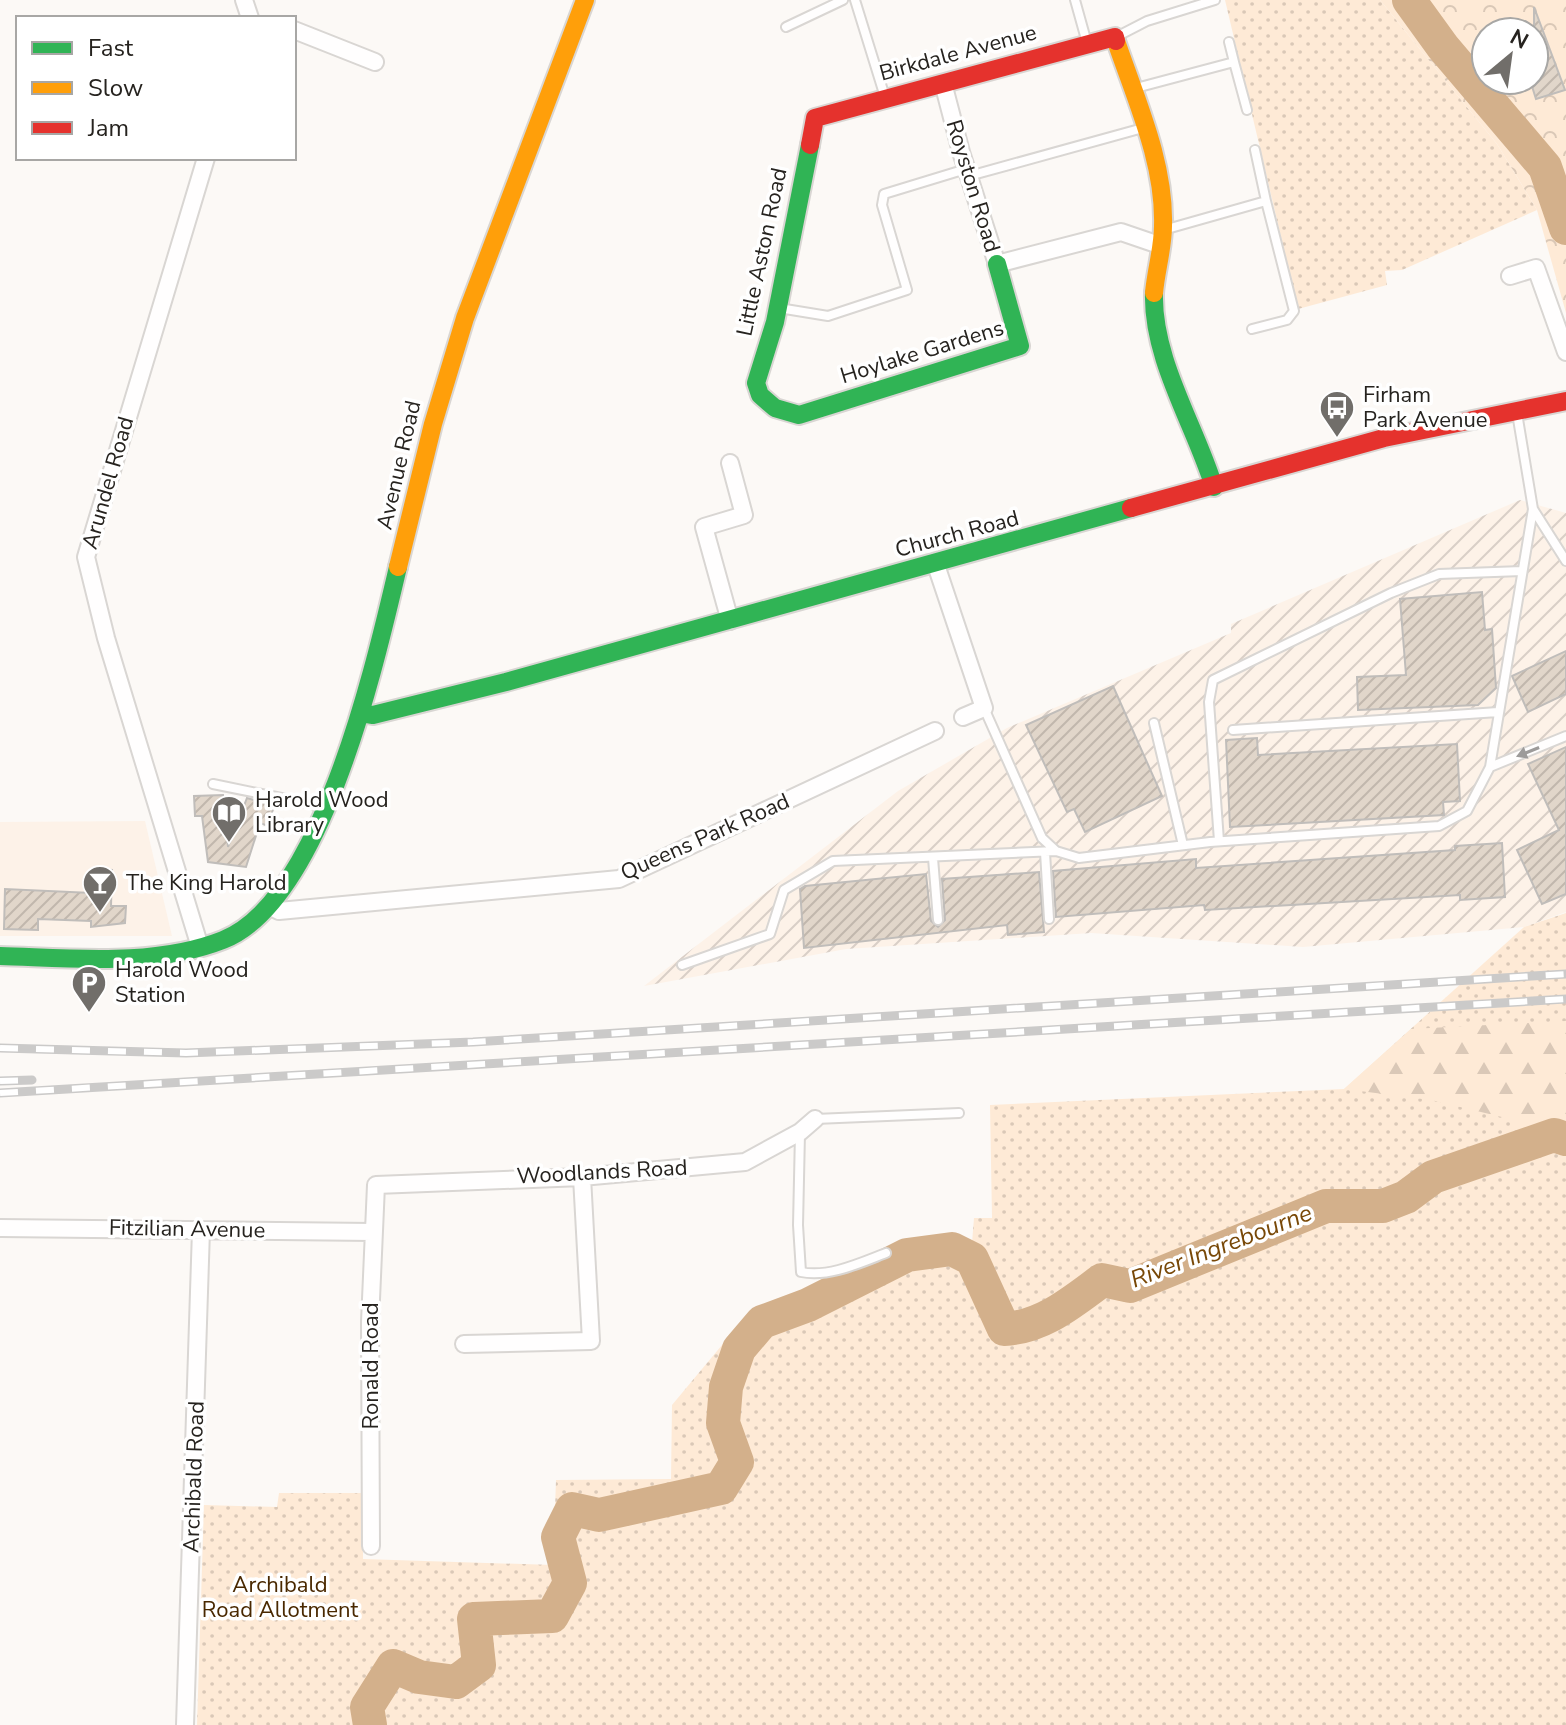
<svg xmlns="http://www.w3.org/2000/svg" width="1566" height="1725" viewBox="0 0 1566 1725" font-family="'Nunito Sans',sans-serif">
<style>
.built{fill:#fdf2e8}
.industrial{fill:url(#industrial-furrows)}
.grass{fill:url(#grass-dots)}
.forest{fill:url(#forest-firs)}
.park{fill:url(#park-crowns);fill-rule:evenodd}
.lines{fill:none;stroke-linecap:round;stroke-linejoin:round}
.river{stroke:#d3b08b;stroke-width:34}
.building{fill:url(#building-hatch);stroke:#c0bdba;stroke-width:2}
.lane-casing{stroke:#d9d6d3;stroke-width:12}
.street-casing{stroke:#d9d6d3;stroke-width:20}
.fast-casing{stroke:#d9d6d3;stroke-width:22}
.slow-casing{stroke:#d9d6d3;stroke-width:22}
.jam-casing{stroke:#d9d6d3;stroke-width:22}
.lane{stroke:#fffefe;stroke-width:8}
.street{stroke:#fffefe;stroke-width:16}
.fast{stroke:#30b455;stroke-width:18}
.slow{stroke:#ff9f0a;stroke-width:18}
.jam{stroke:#e5322d;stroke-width:18}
.rail-casing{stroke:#cbcac9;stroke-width:9}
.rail{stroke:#fff;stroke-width:6;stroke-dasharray:18;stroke-linecap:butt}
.oneway{fill:#9d9b9a}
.labels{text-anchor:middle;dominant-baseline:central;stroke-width:7;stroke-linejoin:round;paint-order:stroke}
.street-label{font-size:22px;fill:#26231f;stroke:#fff}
.poi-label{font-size:22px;fill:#26231f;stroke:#fff;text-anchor:start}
.park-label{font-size:22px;fill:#492800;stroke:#fff}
.water-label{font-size:24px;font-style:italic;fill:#784807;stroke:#fff}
</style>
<defs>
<pattern id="industrial-furrows" width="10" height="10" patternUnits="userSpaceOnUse" patternTransform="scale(2)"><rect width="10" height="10" fill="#fdf2e8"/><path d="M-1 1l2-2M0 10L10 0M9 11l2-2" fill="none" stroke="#d9cfc7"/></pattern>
<pattern id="grass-dots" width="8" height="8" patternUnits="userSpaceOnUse" patternTransform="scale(2)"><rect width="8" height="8" fill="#feead6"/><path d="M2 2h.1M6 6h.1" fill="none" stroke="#dac8b7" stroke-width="1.8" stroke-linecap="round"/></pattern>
<pattern id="forest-firs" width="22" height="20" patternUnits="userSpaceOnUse" patternTransform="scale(2)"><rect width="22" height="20" fill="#feead6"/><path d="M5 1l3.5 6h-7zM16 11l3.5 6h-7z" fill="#dac8b7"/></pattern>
<pattern id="park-crowns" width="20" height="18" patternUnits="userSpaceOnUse" patternTransform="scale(2)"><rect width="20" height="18" fill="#feead6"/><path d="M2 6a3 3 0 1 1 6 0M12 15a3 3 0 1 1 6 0" fill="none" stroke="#dac8b7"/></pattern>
<pattern id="building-hatch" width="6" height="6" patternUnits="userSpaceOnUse" patternTransform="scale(2)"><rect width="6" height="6" fill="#e1d6ca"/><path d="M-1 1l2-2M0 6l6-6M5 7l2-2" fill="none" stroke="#c1b7ad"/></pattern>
</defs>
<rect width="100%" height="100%" fill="#fcf9f6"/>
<!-- built -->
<path class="built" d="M145 821 172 936H0V822Z"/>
<!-- industrial -->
<path class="industrial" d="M1520 500 1566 513V912L1524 927 1303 947 1091 933 846 949 644 986 898 791 1007 728 1231 633V624Z"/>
<!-- grass -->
<path class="grass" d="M1225 0H1380L1497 144 1537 210 1402 270 1385 271 1387 285 1298 309Z
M1566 913V1725H197L204 1505 277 1507 279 1493H363V1559L553 1565 556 1480 671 1479 672 1405 752 1309 915 1246 948 1240 972 1243 974 1218H992L990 1105 1344 1089 1524 927Z"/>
<!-- forest -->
<path class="forest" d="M1566 1021V1149L1506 1118 1431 1100 1344 1089 1411 1029Z"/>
<!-- park -->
<path class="park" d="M1380 0H1566V313L1537 210 1497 144ZM1486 32H1534V80H1486Z"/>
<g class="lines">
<!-- river -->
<path class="river" d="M1409 0 1443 47 1545 167 1566 228
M370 1725 367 1707 393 1666 419 1677 456 1682 479 1665 474 1619 552 1616 570 1583 558 1537 572 1509 599 1515 721 1488 737 1462 723 1423 726 1387 739 1349 762 1322 808 1305 907 1255 952 1249 972 1259 1004 1329C1043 1327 1072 1302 1102 1280L1130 1286 1326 1206H1383L1406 1197 1433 1177 1554 1135 1566 1139"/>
</g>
<!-- building -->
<path class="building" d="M1534 7 1565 90 1536 99 1530 80H1534Z
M1482 592 1485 630 1492 629 1496 688 1478 705 1358 710 1357 677 1406 675 1400 599Z
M1566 651V694L1528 712 1512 676Z
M1113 686 1162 796 1085 832 1074 809 1067 812 1026 725Z
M1257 738 1258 755 1457 744 1460 801 1443 802 1444 815 1230 827 1226 740Z
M1566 747V894L1542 904 1517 850 1559 830 1528 764Z
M223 795 228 847 247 798 274 806 268 826 260 823 246 867 208 862 202 816H195L194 796Z
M1502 843 1505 897 1460 900V895L1205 910 1204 905 1056 917 1053 871 1196 859V868L1455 850V846Z
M94 869 112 870 111 906H126L125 923 91 927V921L38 919V930L4 929 5 889 92 893Z
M1039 872 1044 932 1008 935 1007 925 804 948 800 889 805 886 926 874 931 921 938 927 945 920 942 879Z"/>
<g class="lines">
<defs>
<path id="lane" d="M855 0 885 97
M1075 0 1087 43
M786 27 843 0
M1116 37 1147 21 1215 0
M1229 42 1234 62
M1136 88 1234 62 1247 110
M1255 150 1266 201
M969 176 1143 128
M1167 229 1266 201 1294 311 1287 320 1252 329
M779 308 828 316 907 290 882 205 884 194 966 169
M1533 509 1566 561
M984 708 1042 838 1056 851 1079 858 1210 842 1439 826 1467 811 1490 767 1533 509 1517 413
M1154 723 1183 845
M1233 730 1498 712
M1490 767 1566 736
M213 784 321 806
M1219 841 1209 702 1213 680 1391 593 1439 574 1522 571
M1045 852 1049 919
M933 858 938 920
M682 965 770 934 784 890 833 861 1056 851
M815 1119 959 1113
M800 1133 798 1225 801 1272C828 1278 860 1263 886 1253"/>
<path id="street" d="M244 0 250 18
M294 30 375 62
M943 83 961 152 997 264 1121 232 1162 246
M1510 276 1536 268 1566 352
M730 463 744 515 704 527 730 621
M936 565 984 708 963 717
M271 907 279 911 619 879 935 731
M200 947 106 638 86 557 206 158
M0 1228 373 1232
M464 1344 591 1341 582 1177
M371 1546 370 1322 376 1185 582 1177 745 1162 800 1132 815 1119
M185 1725 201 1230"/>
<path id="fast" d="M810 145 775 322 756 383 760 395 775 408 799 415 1020 346 997 264
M1154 293C1152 359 1195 425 1214 487
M361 713 373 715 506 682 1131 508
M0 956C71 958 155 967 223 940 322 901 375 664 398 567"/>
<path id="slow" d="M1116 41C1136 100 1165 163 1163 226 1163 248 1156 270 1154 293
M398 567 433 424 465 318 585 0"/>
<path id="jam" d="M810 145 815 118 1115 37 1116 41
M1131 508 1384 438 1566 401"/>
</defs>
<!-- lane casing -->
<use href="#lane" class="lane-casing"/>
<!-- street casing -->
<use href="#street" class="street-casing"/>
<!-- fast casing -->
<use href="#fast" class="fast-casing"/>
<!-- slow casing -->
<use href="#slow" class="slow-casing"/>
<!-- jam casing -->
<use href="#jam" class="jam-casing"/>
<!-- lane -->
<use href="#lane" class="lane"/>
<!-- street -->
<use href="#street" class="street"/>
<!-- fast -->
<use href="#fast" class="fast"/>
<!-- slow -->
<use href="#slow" class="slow"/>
<!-- jam -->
<use href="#jam" class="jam"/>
<defs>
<path id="rail" d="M0 1048 186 1053 473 1042 1566 974
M0 1081 32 1080
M0 1093 1566 999"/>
</defs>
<!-- rail casing -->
<use href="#rail" class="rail-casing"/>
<!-- rail -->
<use href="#rail" class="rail"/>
</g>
<!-- one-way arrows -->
<defs><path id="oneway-solid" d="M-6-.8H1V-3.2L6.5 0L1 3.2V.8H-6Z" transform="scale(2)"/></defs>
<use class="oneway" href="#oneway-solid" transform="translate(1528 752) rotate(158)"/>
<!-- icons -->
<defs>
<symbol id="bus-pin" viewBox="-11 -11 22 30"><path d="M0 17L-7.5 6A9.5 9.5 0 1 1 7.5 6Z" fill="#716e6a" stroke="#fff"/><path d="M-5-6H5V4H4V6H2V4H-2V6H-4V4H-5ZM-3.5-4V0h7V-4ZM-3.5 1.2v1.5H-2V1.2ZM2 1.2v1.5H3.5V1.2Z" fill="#fff"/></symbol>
<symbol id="library-pin" viewBox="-11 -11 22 30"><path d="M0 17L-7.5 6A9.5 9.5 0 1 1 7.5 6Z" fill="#716e6a" stroke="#fff"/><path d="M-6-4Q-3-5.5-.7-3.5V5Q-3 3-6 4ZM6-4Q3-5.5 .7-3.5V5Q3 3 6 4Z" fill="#fff"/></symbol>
<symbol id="bar-pin" viewBox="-11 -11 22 30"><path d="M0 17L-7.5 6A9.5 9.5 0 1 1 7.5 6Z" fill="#716e6a" stroke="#fff"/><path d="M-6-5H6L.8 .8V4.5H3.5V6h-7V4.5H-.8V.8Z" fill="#fff"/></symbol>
<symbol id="parking-pin" viewBox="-11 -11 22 30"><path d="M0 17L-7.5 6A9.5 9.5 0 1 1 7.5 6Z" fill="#716e6a" stroke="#fff"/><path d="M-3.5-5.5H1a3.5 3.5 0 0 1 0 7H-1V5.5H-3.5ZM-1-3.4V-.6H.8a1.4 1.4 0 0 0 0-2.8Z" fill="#fff"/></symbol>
</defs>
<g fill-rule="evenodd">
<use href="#bus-pin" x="1317" y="388" width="40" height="54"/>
<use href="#library-pin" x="209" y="793" width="40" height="54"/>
<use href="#bar-pin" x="80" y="863" width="40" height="54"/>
<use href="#parking-pin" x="69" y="963" width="40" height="54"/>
</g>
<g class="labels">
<!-- street labels -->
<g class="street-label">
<text transform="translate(958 53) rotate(-15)">Birkdale Avenue</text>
<text transform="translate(973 186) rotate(73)">Royston Road</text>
<text transform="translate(762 252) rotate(-78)">Little Aston Road</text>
<text transform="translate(922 352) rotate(-17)">Hoylake Gardens</text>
<text transform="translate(399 465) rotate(-77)">Avenue Road</text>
<text transform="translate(108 483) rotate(-74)">Arundel Road</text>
<text transform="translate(957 534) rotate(-15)">Church Road</text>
<text transform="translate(705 837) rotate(-24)">Queens Park Road</text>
<text transform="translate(602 1172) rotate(-3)">Woodlands Road</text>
<text transform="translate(187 1229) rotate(1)">Fitzilian Avenue</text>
<text transform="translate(371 1366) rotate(-90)">Ronald Road</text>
<text transform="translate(194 1477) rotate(-88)">Archibald Road</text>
</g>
<!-- poi labels -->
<g class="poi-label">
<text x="1363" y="395">Firham<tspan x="1363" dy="25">Park Avenue</tspan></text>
<text x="255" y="800">Harold Wood<tspan x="255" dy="25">Library</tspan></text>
<text x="126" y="883">The King Harold</text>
<text x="115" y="970">Harold Wood<tspan x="115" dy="25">Station</tspan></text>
</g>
<!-- park labels -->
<g class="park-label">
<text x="280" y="1585">Archibald<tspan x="280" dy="25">Road Allotment</tspan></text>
</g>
<!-- water labels -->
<g class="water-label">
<text transform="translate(1221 1246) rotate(-21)">River Ingrebourne</text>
</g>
</g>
<!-- legend -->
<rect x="16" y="16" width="280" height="144" fill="#ffffff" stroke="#a8a7a5" stroke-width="2"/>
<rect x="32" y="42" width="40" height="12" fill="#30b455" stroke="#a8a7a5" stroke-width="2"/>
<text x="88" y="56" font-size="24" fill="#26231f">Fast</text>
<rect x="32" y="82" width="40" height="12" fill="#ff9f0a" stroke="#a8a7a5" stroke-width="2"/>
<text x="88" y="96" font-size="24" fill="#26231f">Slow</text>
<rect x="32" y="122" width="40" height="12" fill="#e5322d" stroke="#a8a7a5" stroke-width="2"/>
<text x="88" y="136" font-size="24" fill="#26231f">Jam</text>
<!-- north arrow -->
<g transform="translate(1510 56) rotate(29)"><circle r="38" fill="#ffffff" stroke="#a8a7a5" stroke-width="2"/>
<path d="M0-6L14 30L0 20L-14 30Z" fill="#716e6a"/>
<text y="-12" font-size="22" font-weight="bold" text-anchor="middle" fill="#26231f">N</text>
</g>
</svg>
